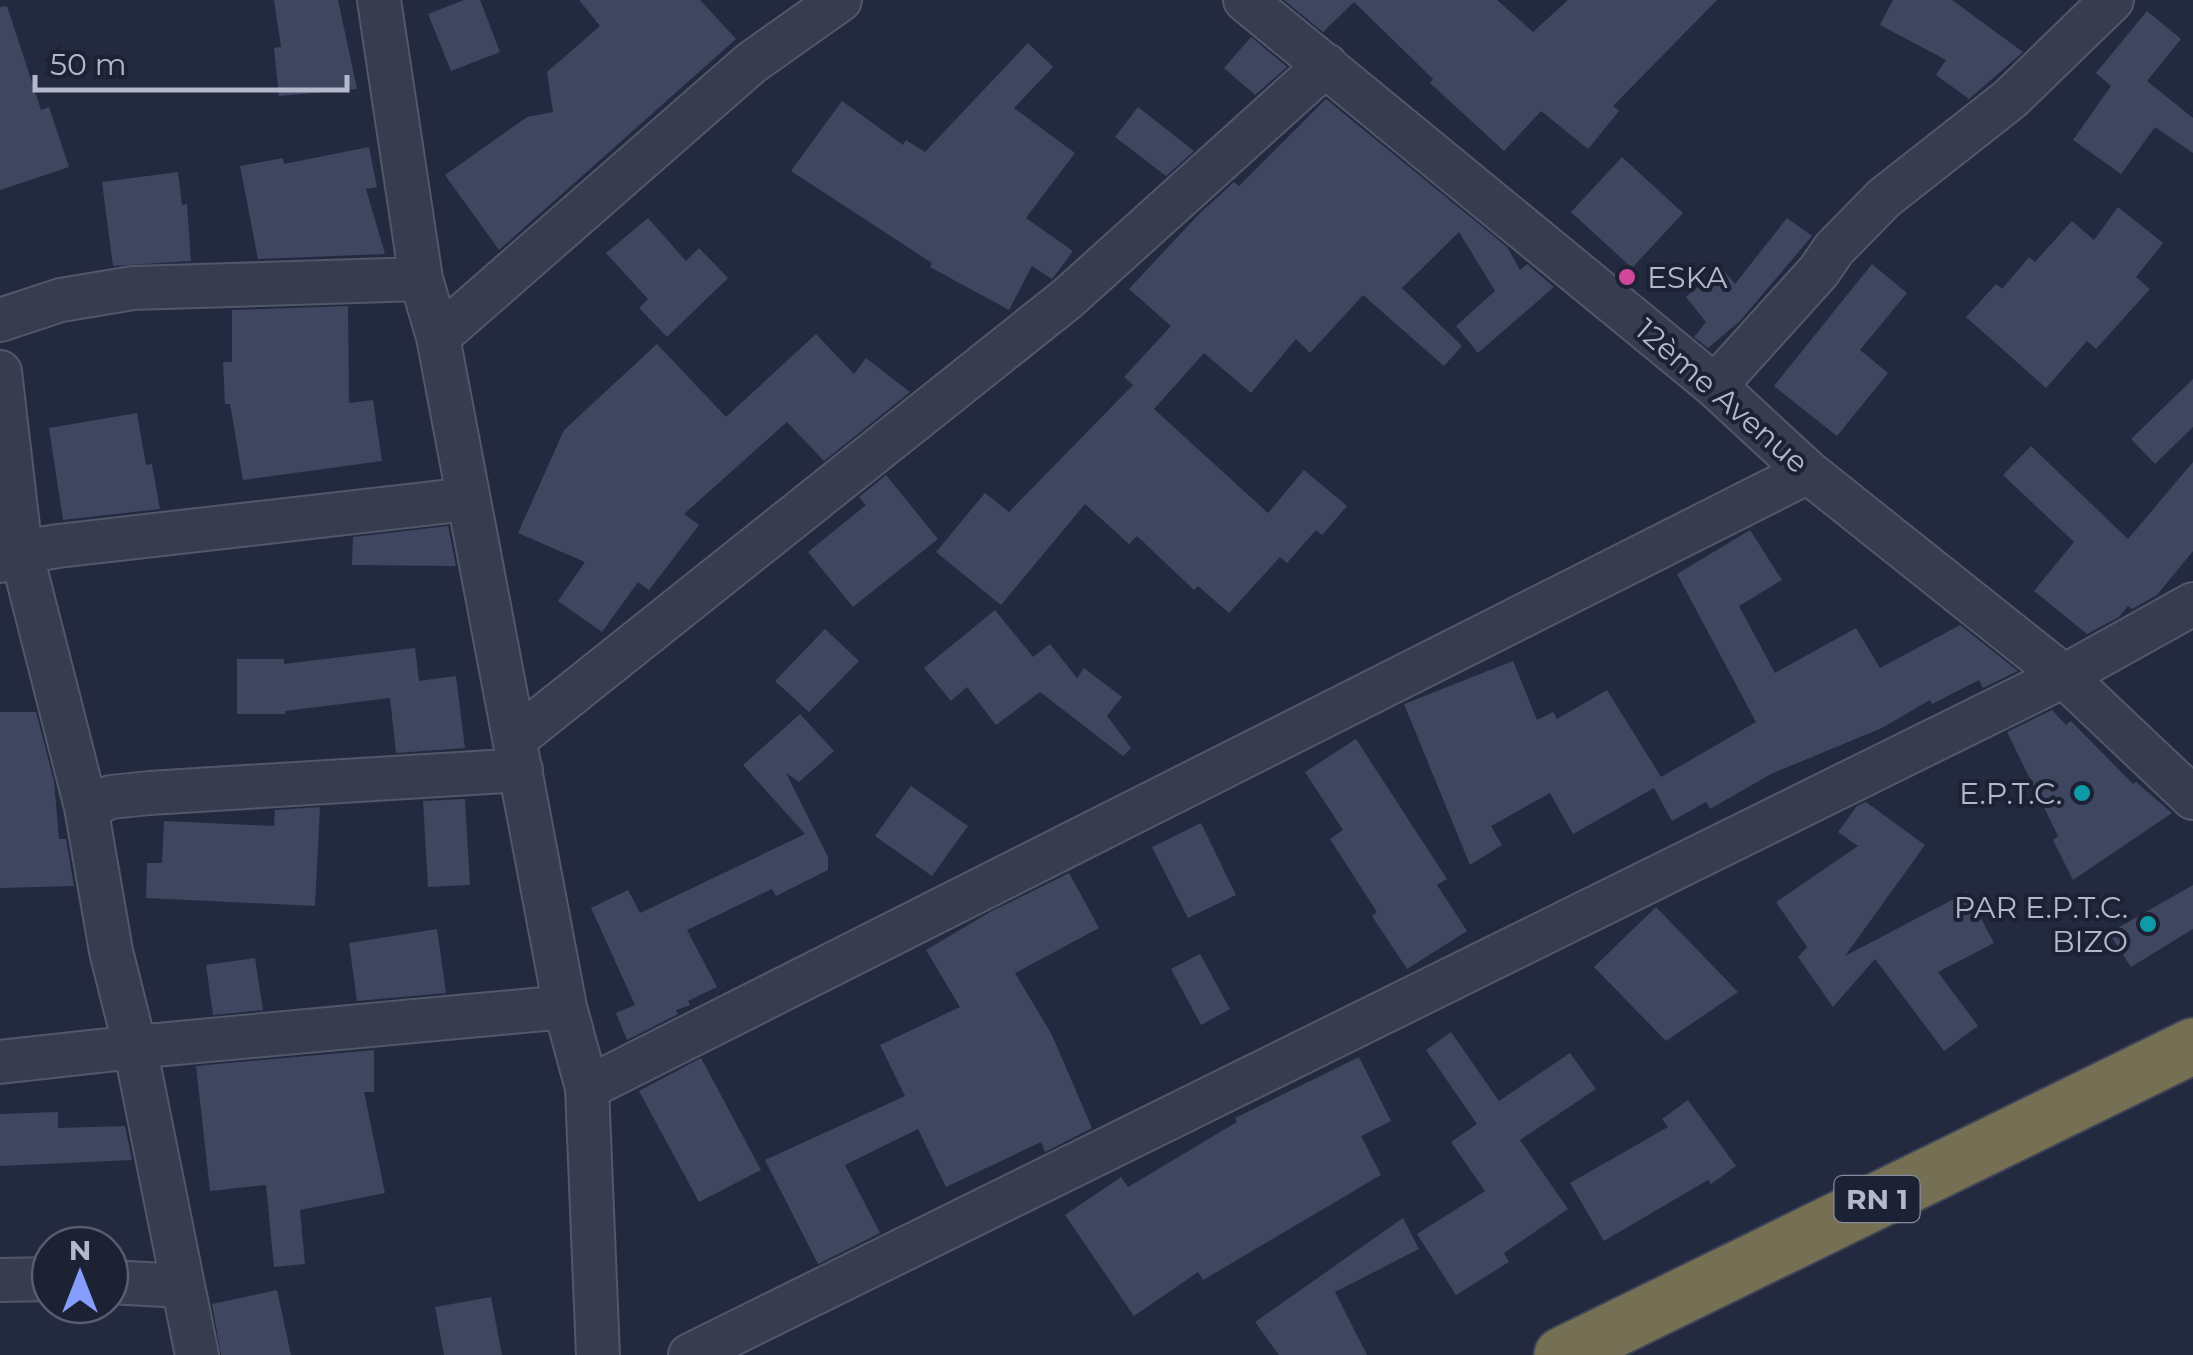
<svg xmlns="http://www.w3.org/2000/svg" width="2193" height="1355" viewBox="0 0 2193 1355" font-family="Montserrat,sans-serif">
<style>
.building{fill:#3f465f}
.lines{fill:none;stroke-linecap:round;stroke-linejoin:round}
.minor-casing{stroke:#52576a;stroke-width:46}
.highway-casing{stroke:#3f4457;stroke-width:59}
.minor{stroke:#373c4f;stroke-width:42}
.highway{stroke:#756f54;stroke-width:55}
.hotel-dot{fill:#d1479c;stroke:#1c2134;stroke-width:4}
.culture-dot{fill:#0f9aa8;stroke:#1c2134;stroke-width:4}
.labels{text-anchor:middle;dominant-baseline:central;stroke-width:8;stroke-linejoin:round;paint-order:stroke}
.shield{fill:#1c2134;stroke:#868b9d;stroke-width:2.5}
.shield-label{font-size:28px;font-weight:bold;fill:#b3b8ca}
.poi-label{font-size:30px;fill:#b3b8ca;stroke:#1c2134;text-anchor:end}
.street-label{font-size:30px;fill:#b3b8ca;stroke:#1c2134}
</style>
<rect width="100%" height="100%" fill="#232a3f"/>
<!-- building -->
<path class="building" d="M274 0H338L357 89 279 96 274 48 281 47Z
M464 0H480L500 52 451 71 428 14Z
M579 0H700L736 39 499 250 445 175 527 117 553 112 547 72 600 26Z
M1284 0H1497L1533 32 1568 0H1717L1613 106 1619 111 1588 149 1541 111 1504 151 1430 83 1433 79 1354 2 1323 32Z
M1893 0H1952L2023 52 1969 99 1936 75 1946 60 1880 25Z
M7 6 41 110 49 107 69 167 0 190V7Z
M2147 11 2181 39 2147 81 2193 118V153L2155 127 2121 174 2073 140 2111 86 2096 73Z
M1251 37 1287 67 1255 95 1224 68Z
M1028 43 1053 67 1014 108 1075 153 1026 218 1073 251 1052 279 1032 266 1009 310 930 267 932 263 791 171 842 101 903 145 906 140 925 152Z
M1326 99 1507 247 1520 270 1527 264 1554 287 1478 353 1456 326 1495 291 1459 232 1402 288 1462 346 1444 366 1363 295 1310 353 1296 339 1251 393 1204 353 1154 409 1268 513 1304 470 1347 506 1322 535 1316 530 1287 563 1280 557 1229 613 1198 586 1194 590 1137 536 1129 544 1085 504 1001 605 936 552 985 493 1009 512 1133 385 1124 377 1171 326 1129 289 1199 214 1234 182 1239 186Z
M1138 107 1194 151 1166 176 1115 137Z
M369 147 377 187 366 189 385 254 258 259 240 166 283 158 284 164Z
M1622 157 1683 213 1632 268 1571 212Z
M178 172 182 205 187 204 191 261 113 266 102 182Z
M2118 207 2163 243 2136 277 2150 289 2096 349 2087 341 2046 388 1966 317 1996 284 2002 289 2029 257 2035 262 2072 221 2094 240Z
M648 218 686 261 699 248 728 278 667 337 639 308 648 299 606 253Z
M1787 218 1812 236 1740 321 1708 348 1694 337 1706 322 1686 297 1721 267 1735 284Z
M1872 264 1907 293 1860 350 1888 373 1837 436 1774 386Z
M348 306 349 403 373 400 382 461 243 480 230 404H225L223 362H232V310Z
M816 334 854 374 866 358 910 392 824 461 787 422 684 514 699 525 649 590 638 582 602 632 558 601 585 562 518 533 564 430 657 344 726 417Z
M2193 379V427L2155 464 2131 439Z
M137 413 146 465 152 464 160 509 63 520 49 428Z
M2031 446 2128 539 2193 462V551L2157 595 2132 609 2128 606 2119 617 2087 634 2034 591 2074 542 2003 475Z
M886 475 938 539 853 607 808 552 866 505 859 497Z
M448 526 456 566 352 565 353 537Z
M1750 530 1782 580 1739 606 1775 673 1856 628 1880 668 1960 625 2018 671 1983 688 1979 680 1932 704 1930 700 1882 728 1771 774 1710 809 1706 802 1672 821 1654 788 1573 834 1550 793 1491 826 1502 845 1470 865 1404 704 1513 661 1537 720 1553 712 1557 719 1607 690 1661 777 1756 722 1677 574Z
M995 610 1033 657 1050 644 1077 678 1084 668 1122 697 1107 716 1131 748 1123 756 1040 692 996 725 967 687 951 701 924 668Z
M825 629 859 661 809 712 775 681Z
M415 648 419 681 456 676 465 748 396 753 390 698 285 711V714H237V659H284V664Z
M2052 710 2066 725 2071 721 2133 784 2136 782 2172 813 2073 880 2053 840 2058 836 2007 732Z
M0 712H36L54 781 59 839H66L74 886 0 888Z
M800 714 834 751 799 782 786 773 828 857V870L776 896 772 889 687 930 717 987 688 1001 690 1005 676 1010 678 1014 627 1040 616 1013 635 1005 591 908 628 890 640 913 805 834 743 765Z
M1356 739 1447 879 1437 885 1467 931 1407 969 1372 916 1377 912 1330 839 1343 830 1305 772Z
M911 786 968 826 932 876 875 836Z
M465 799 470 885 428 887 423 801Z
M1866 802 1925 845 1845 956 1967 892 1994 943 1938 972 1978 1026 1944 1051 1875 959 1833 1007 1798 957 1807 947 1776 902 1858 846 1838 832 1857 806Z
M320 807 315 906 146 898 147 863H162L164 821 274 826 275 810Z
M1201 823 1236 895 1188 918 1152 847Z
M1069 873 1099 928 1015 973 1052 1035 1092 1128 1045 1152 1041 1142 946 1187 918 1129 845 1165 880 1233 818 1264 765 1160 905 1096 880 1045 960 1007 926 950 990 912Z
M2193 885V929L2131 967 2109 933Z
M1656 907 1738 992 1666 1041 1594 967Z
M437 929 446 993 357 1001 349 943Z
M1200 954 1230 1009 1201 1025 1171 969Z
M255 958 263 1010 213 1015 206 965Z
M1451 1032 1499 1101 1570 1053 1596 1089 1520 1140 1568 1209 1504 1253 1509 1262 1456 1295 1417 1234 1485 1191 1451 1142 1477 1124 1426 1050Z
M374 1050V1092H364L385 1193 300 1210 305 1264 274 1267 266 1185 210 1191 196 1066Z
M1359 1057 1391 1121 1361 1136 1381 1175 1203 1280 1198 1272 1134 1316 1065 1215 1121 1177 1128 1187 1237 1122 1235 1118Z
M701 1058 761 1170 699 1202 639 1091Z
M1688 1100 1736 1166 1711 1184 1708 1180 1604 1241 1570 1183 1668 1127 1662 1119Z
M58 1112V1128L125 1126 132 1160 0 1166V1114Z
M1403 1218 1419 1249 1335 1292 1367 1355H1279L1255 1322Z
M277 1290 291 1355H221L212 1304Z
M491 1297 502 1355H444L435 1307Z"/>
<g class="lines">
<defs>
<path id="minor" d="M379 0 421 279 438 337 565 1007 587 1088 598 1355
M1245 0 1715 386 1808 472 2064 676 2193 798
M0 320 61 300 133 288 421 279
M438 337 751 63 840 0
M0 372 21 552 86 807 111 951 135 1047 197 1355
M1715 386 1819 271 1834 249 1884 198 2010 99 2112 0
M0 561 21 552 58 546 468 499
M515 739 1068 298 1326 65
M86 807 111 797 149 793 521 770
M0 1062 135 1047 565 1007
M587 1088 1808 472
M0 1280 50 1279
M110 1282 182 1286
M690 1355 2064 676 2193 604"/>
<path id="highway" d="M1562 1355 2193 1046"/>
</defs>
<!-- minor casing -->
<use href="#minor" class="minor-casing"/>
<!-- highway casing -->
<use href="#highway" class="highway-casing"/>
<!-- minor -->
<use href="#minor" class="minor"/>
<!-- highway -->
<use href="#highway" class="highway"/>
</g>
<!-- markers -->
<circle class="hotel-dot" cx="1627" cy="277" r="10"/>
<g class="culture-dot">
<circle cx="2082" cy="793" r="10"/>
<circle cx="2148" cy="924" r="10"/>
</g>
<g class="labels">
<!-- shield labels -->
<rect class="shield" x="1834.5" y="1176" width="85" height="46" rx="8"/>
<g class="shield-label">
<text x="1877" y="1199">RN 1</text>
</g>
<!-- poi labels -->
<g class="poi-label">
<text x="1647" y="277" text-anchor="start">ESKA</text>
<text x="2062" y="793">E.P.T.C.</text>
<text x="2128" y="907">PAR E.P.T.C.<tspan x="2128" dy="34">BIZO</tspan></text>
</g>
<!-- street labels -->
<g class="street-label">
<text transform="translate(1722 396) rotate(41)">12ème Avenue</text>
</g>
</g>
<!-- north arrow -->
<g transform="translate(80 1275)"><circle r="48" fill="#1c2134" stroke="#585d70" stroke-width="2.5"/>
<path d="M0-8L18 38L0 25L-18 38Z" fill="#859dfd"/>
<text y="-15" font-size="28" font-weight="bold" text-anchor="middle" fill="#b3b8ca">N</text>
</g>
<!-- scale -->
<path d="M35 75v15h312v-15" fill="none" stroke="#b3b8ca" stroke-width="5"/>
<text x="50" y="75" font-size="30" fill="#b3b8ca" stroke="#1c2134" stroke-width="8" paint-order="stroke">50 m</text>
</svg>
